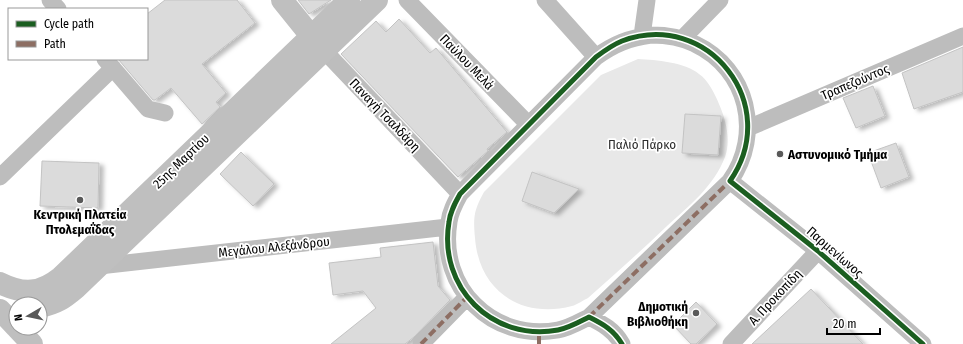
<svg xmlns="http://www.w3.org/2000/svg" width="963" height="344" viewBox="0 0 963 344" font-family="'Fira Sans Condensed',sans-serif">
<style>
.green{fill:#e8e8e8}
.building{fill:#dbdbdb;stroke:#c3c3c3;filter:url(#shadow)}
.lines{fill:none;stroke-linecap:round;stroke-linejoin:round}
.street{stroke:#bdbdbd;stroke-width:17}
.secondary{stroke:#bfbfbf;stroke-width:22}
.quiet{stroke:#8d6e63;stroke-width:4;stroke-dasharray:8 4;stroke-linecap:butt}
.cycleway-casing{stroke:#fff;stroke-width:8}
.cycleway{stroke:#1b5e20;stroke-width:5}
.poi-dot{fill:#595959;stroke:#fff;stroke-width:1.5}
.labels{text-anchor:middle;dominant-baseline:central;stroke-width:3.5;stroke-linejoin:round;paint-order:stroke}
.street-label{font-size:13px;fill:#000;stroke:#fff}
.park-label{font-size:13px;fill:#2c2c2c;stroke:#fff}
.poi-label{font-size:13px;font-weight:bold;fill:#000;stroke:#fff;text-anchor:start}
</style>
<defs>
<filter id="shadow"><feDropShadow dx="4.5" dy="2.5" stdDeviation="2" flood-color="#0004"/></filter>
</defs>
<rect width="100%" height="100%" fill="#fff"/>
<!-- green -->
<path class="green" d="M638 59C656 60 685 62 699 74 708 80 715 94 719 104 726 120 731 140 725 157 714 186 689 206 667 226 641 251 615 274 588 298 583 300 577 305 572 306 521 319 479 291 475 238 473 217 474 210 484 192L601 75Z"/>
<!-- building -->
<path class="building" d="M165 0H237L255 23 202 64 226 93 216 102 220 107 202 124 171 88 155 100H153L118 59H147V14Z
M298 0H331L309 14Z
M399 19 430 53 436 48 507 132 487 149 488 151 458 177 341 54 376 21 386 32Z
M963 47V92L914 109 902 73Z
M873 86 885 116 856 128 843 98Z
M685 114 721 116 718 155 682 153Z
M896 143 909 177 881 188 868 153Z
M241 152 274 184 253 206 220 174Z
M42 161 99 163 98 208 40 206Z
M532 172 579 189 554 213 522 201Z
M433 242 438 286 450 300 414 337 405 344H331L376 308 363 291 333 295 329 263 381 257 380 248Z
M811 289 863 344H752Z
M696 302 717 324 696 344H691L673 325Z"/>
<g class="lines">
<!-- street -->
<path class="street" d="M50 0 58 9
M407 0 528 124
M545 0 596 57
M651 35C666 35 681 37 695 44 748 69 763 134 730 181L589 317C579 322 569 328 558 330 492 342 438 287 449 222 450 212 455 203 460 194L596 57C614 44 629 38 651 35Z
M642 36 647 0
M682 39 720 0
M316 42 460 194
M105 59 148 109 165 113
M748 128 963 36
M0 177 113 68
M730 181 818 251 923 344
M99 266 448 227
M589 317C603 324 614 330 622 344
M421 344 467 297
M731 344 818 251"/>
<!-- secondary -->
<path class="secondary" d="M282 0 311 36
M0 283C24 295 41 293 61 277L349 0
M40 307C57 303 63 299 76 288L377 0
M0 310 16 327
M17 328 32 344"/>
<!-- quiet -->
<path class="quiet" d="M589 317 730 181
M421 344 467 297
M539 344V332"/>
<defs>
<path id="cycleway" d="M622 344C614 330 603 324 589 317 579 322 569 328 558 330 492 342 438 287 449 222 450 212 455 203 460 194L596 57C604 51 612 45 622 41 708 9 783 105 730 181L818 251 923 344"/>
</defs>
<!-- cycleway casing -->
<use href="#cycleway" class="cycleway-casing"/>
<!-- cycleway -->
<use href="#cycleway" class="cycleway"/>
</g>
<!-- markers -->
<g class="poi-dot">
<circle cx="780" cy="154" r="4"/>
<circle cx="80" cy="200" r="4"/>
<circle cx="696" cy="313" r="4"/>
</g>
<g class="labels">
<!-- street labels -->
<g class="street-label">
<text transform="translate(467 62) rotate(46)">Παύλου Μελά</text>
<text transform="translate(855 82) rotate(-23)">Τραπεζούντος</text>
<text transform="translate(385 115) rotate(46)">Παναγή Τσαλδάρη</text>
<text transform="translate(181 161) rotate(-44)">25ης Μαρτίου</text>
<text transform="translate(274 247) rotate(-6)">Μεγάλου Αλεξάνδρου</text>
<text transform="translate(835 252) rotate(41)">Παρμενίωνος</text>
<text transform="translate(775 297) rotate(-47)">Α. Προκοπίδη</text>
</g>
<!-- park labels -->
<g class="park-label">
<text x="642" y="144">Παλιό Πάρκο</text>
</g>
<!-- poi labels -->
<g class="poi-label">
<text x="788" y="154">Αστυνομικό Τμήμα</text>
<text x="80" y="214" text-anchor="middle">Κεντρική Πλατεία<tspan x="80" dy="15">Πτολεμαΐδας</tspan></text>
<text x="688" y="306" text-anchor="end">Δημοτική<tspan x="688" dy="15">Βιβλιοθήκη</tspan></text>
</g>
</g>
<!-- legend -->
<rect x="8" y="8" width="140" height="52" fill="#ffffff" stroke="#999999"/>
<rect x="16" y="21" width="20" height="6" fill="#1b5e20" stroke="#999999"/>
<text x="44" y="28" font-size="12" fill="#000000">Cycle path</text>
<rect x="16" y="41" width="20" height="6" fill="#8d6e63" stroke="#999999"/>
<text x="44" y="48" font-size="12" fill="#000000">Path</text>
<!-- north arrow -->
<g transform="translate(28 316) rotate(261)"><circle r="19" fill="#ffffff" stroke="#999999"/>
<path d="M0-3L7 15L0 10L-7 15Z" fill="#595959"/>
<text y="-6" font-size="11" font-weight="bold" text-anchor="middle" fill="#000000">N</text>
</g>
<!-- scale -->
<path d="M827 328v6h53v-6" fill="none" stroke="#000000" stroke-width="2"/>
<text x="833" y="328" font-size="12" fill="#000000" stroke="#ffffff" stroke-width="3" paint-order="stroke">20 m</text>
</svg>
